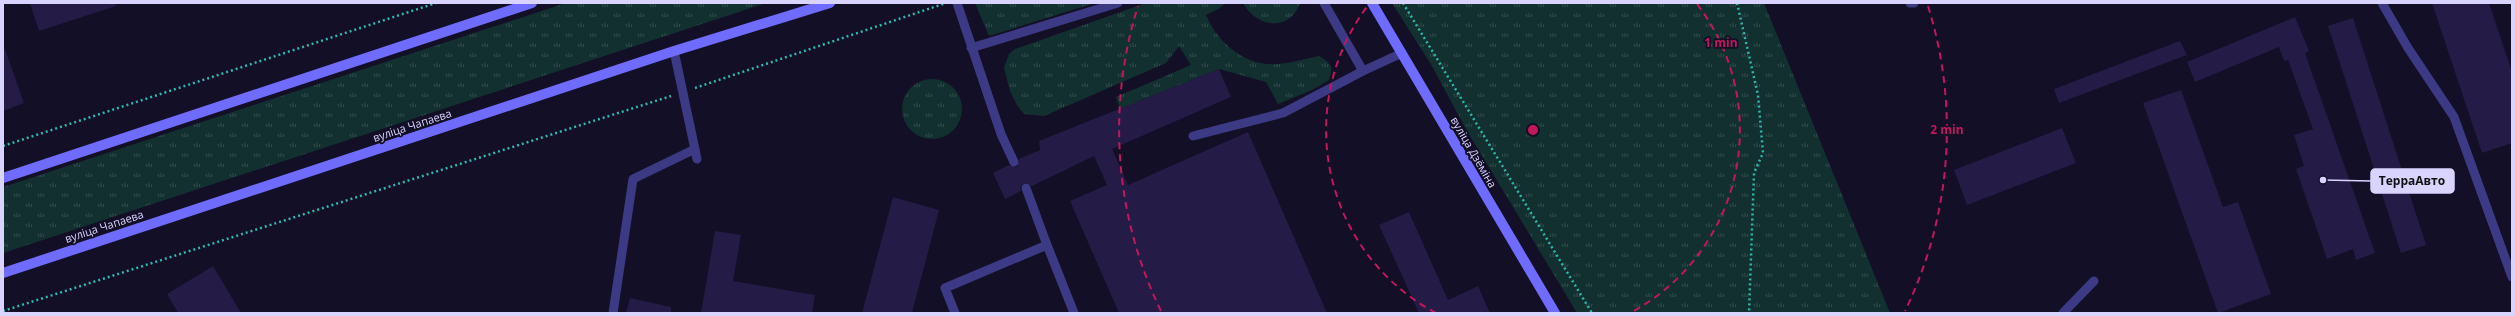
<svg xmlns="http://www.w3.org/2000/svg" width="2515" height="316" viewBox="0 0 2515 316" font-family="'Open Sans',sans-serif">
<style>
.grass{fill:url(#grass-tufts)}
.building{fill:#241b47}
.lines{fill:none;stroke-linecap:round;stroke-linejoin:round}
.path{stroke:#2fb8b0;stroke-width:2.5;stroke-dasharray:2 3;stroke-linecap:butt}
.service{stroke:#3d3a85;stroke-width:9}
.secondary{stroke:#6f6bff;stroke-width:10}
.ring{fill:none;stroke:#c2185b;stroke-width:2;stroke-dasharray:7 5}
.labels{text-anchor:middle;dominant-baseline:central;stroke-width:3.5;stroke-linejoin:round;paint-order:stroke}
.street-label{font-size:11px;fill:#d9d4ff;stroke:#130f26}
.centre{fill:#c2185b;stroke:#130f26;stroke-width:2}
.ring-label{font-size:12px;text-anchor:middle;font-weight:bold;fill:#c2185b;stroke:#130f26;stroke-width:3.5;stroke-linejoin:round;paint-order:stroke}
.leader{fill:none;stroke:#d9d4ff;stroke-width:1.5}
.callout-dot{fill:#d9d4ff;stroke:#130f26;stroke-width:1.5}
.callout{fill:#d9d4ff;stroke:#d9d4ff;stroke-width:1.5}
.callout-label{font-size:12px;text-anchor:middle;font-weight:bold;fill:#111}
</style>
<defs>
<pattern id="grass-tufts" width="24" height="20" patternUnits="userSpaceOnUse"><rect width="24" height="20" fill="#12302f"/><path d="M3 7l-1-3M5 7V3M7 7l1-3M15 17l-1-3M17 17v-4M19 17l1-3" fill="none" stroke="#344d4e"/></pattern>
</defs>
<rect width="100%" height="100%" fill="#130f26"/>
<!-- grass -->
<path class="grass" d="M566 3H766L3 253V187Z
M975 3H1095L989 36Z
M1146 3H1225L1220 8 1206 15C1211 27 1219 38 1229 47 1261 73 1282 64 1319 56 1331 63 1334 67 1329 80L1312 90 1278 104 1266 82 1219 69 1120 109 1116 97 1191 65 1179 46 1166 63 1044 116 1024 114 1017 105 1010 91 1004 68 1009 54 1015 49Z
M1243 3H1300C1289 33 1256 27 1243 3Z
M1392 3H1764L1890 313H1577L1467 131 1432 66Z
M902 109a30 30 0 1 1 60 0a30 30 0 1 1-60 0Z"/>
<!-- building -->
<path class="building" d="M30 3H115L116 6 39 31Z
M2432 3H2489L2512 72V143L2482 153Z
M2295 17 2309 51 2305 53 2375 253 2356 260 2353 249 2327 259 2296 169 2304 166 2294 135 2313 129 2288 60 2284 61 2279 47 2195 82 2187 62Z
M2353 18 2426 245 2401 253 2328 26Z
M2180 41 2187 55 2059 103 2054 89Z
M5 49 24 103 3 111V50Z
M1219 69 1231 97 1112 149 1128 185 1248 132 1327 313H1119L1070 201 1107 185 1094 156 1032 186 1024 183 1020 187 1021 191 1005 199 993 173 1009 165 1017 167 1019 159 1040 150 1039 141Z
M2181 90 2223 207 2238 202 2271 294 2218 313 2143 103Z
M2062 128 2076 163 1967 205 1954 170Z
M893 197 939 210 912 313H862Z
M1409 212 1448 300 1478 286 1490 313H1419L1379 225Z
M715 231 741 235 733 281 815 295 812 313H701Z
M213 266 241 313H178L167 294Z
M630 298 671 307V313H626Z"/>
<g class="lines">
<!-- path -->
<path class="path" d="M1403 3 1592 313
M1737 3 1758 95 1763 153 1754 173 1749 313
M695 88 946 3
M3 146 436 3
M3 311 671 96"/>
<!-- service -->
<path class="service" d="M957 3 1001 134 1014 162
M1910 3H1914
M2382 3 2408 48 2454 117 2512 277
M971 48 1118 3
M674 51 697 159
M1363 71 1402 53
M1193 136 1283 113 1363 71 1324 3
M1047 245 1074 313
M613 313 633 179 695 149
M955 313 945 288 1047 245 1026 188
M2063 313 2094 281"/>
<!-- secondary -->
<path class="secondary" d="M1372 3 1555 313
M3 178 532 3
M3 273 674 51 830 3"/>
</g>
<!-- distance rings -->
<g class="ring">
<path d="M1436 313A207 207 0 0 1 1369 4M1697 4A207 207 0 0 1 1630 313"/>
<path d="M1161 311A414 414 0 0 1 1138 6M1928 6A414 414 0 0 1 1905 311"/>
</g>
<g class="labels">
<!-- street labels -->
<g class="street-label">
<text transform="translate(412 125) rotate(-18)">вуліца Чапаева</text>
<text transform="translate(1474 152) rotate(60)">вуліца Дзёміна</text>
<text transform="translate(104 226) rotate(-18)">вуліца Чапаева</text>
</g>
</g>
<circle cx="1533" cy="130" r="6" class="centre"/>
<g class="ring-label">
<text x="1721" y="47">1 min</text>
<text x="1947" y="134">2 min</text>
</g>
<!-- callouts -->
<path class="leader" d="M2323 180L2371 181"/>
<circle class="callout-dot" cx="2323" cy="180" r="4"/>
<rect class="callout" x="2371" y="169" width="83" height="24" rx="4"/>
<g class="callout-label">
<text x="2412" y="185">ТерраАвто</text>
</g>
<!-- border -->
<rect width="2515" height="316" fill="none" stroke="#d9d4ff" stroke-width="8"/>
</svg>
